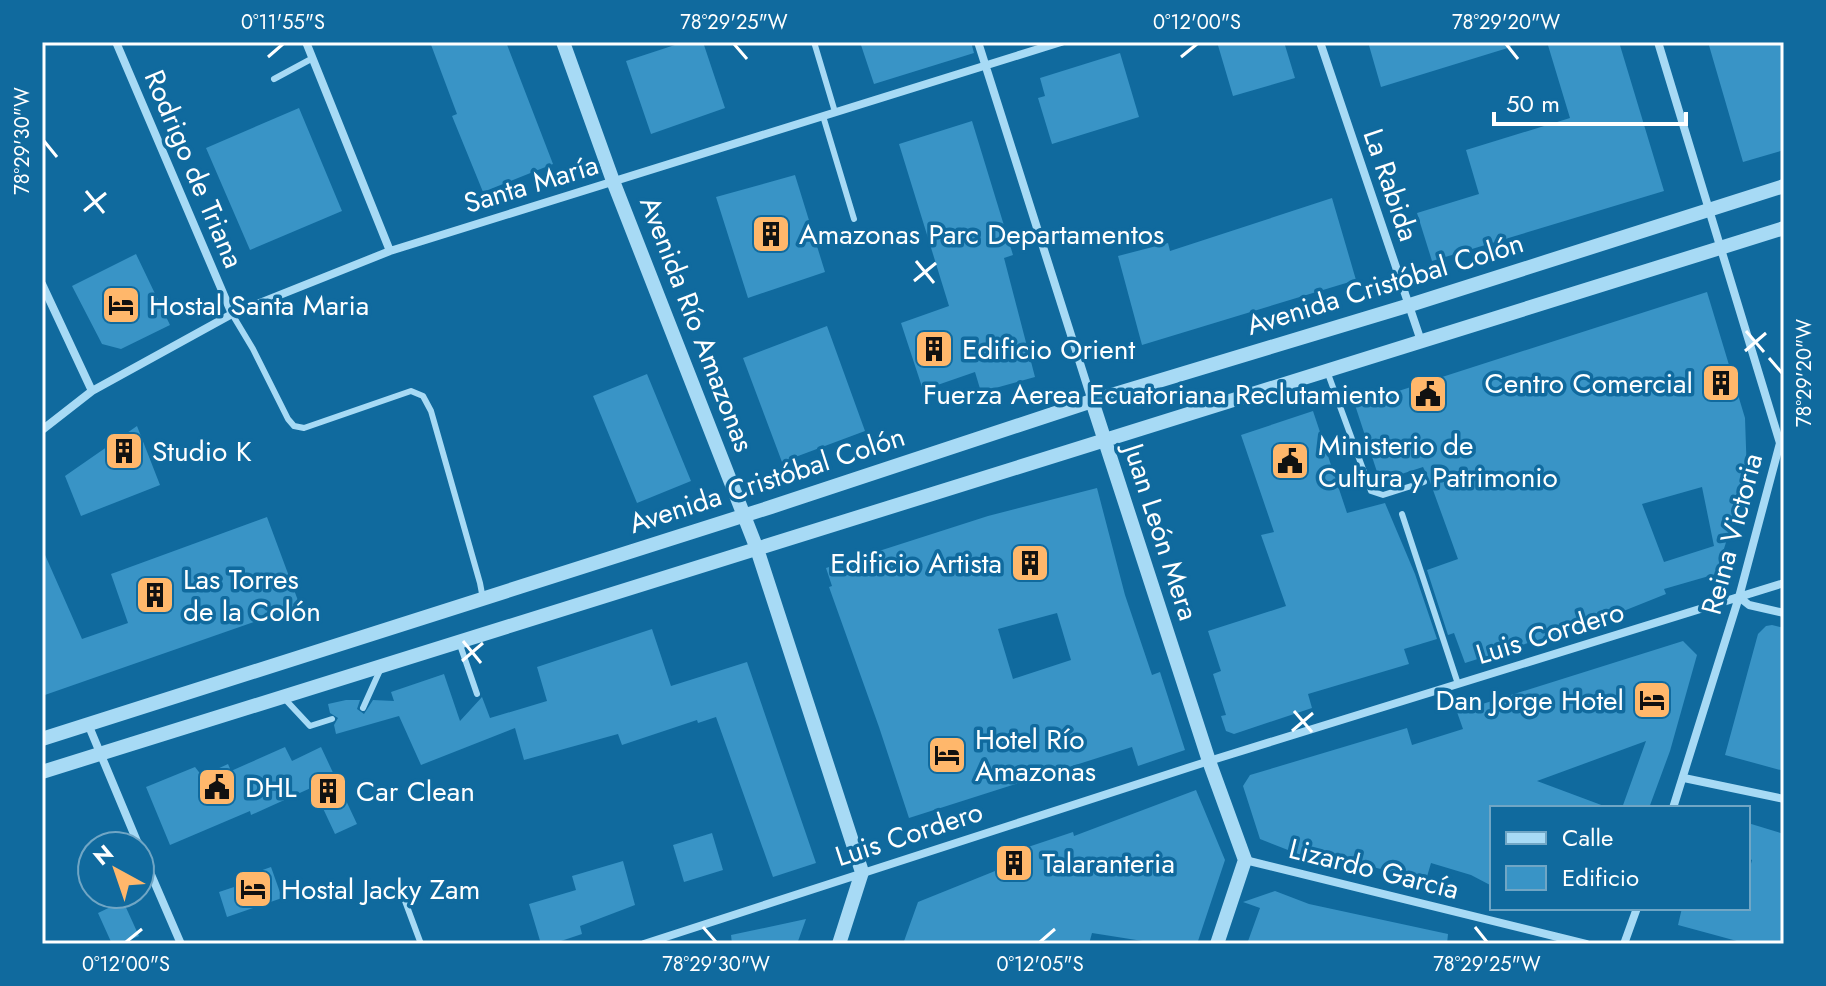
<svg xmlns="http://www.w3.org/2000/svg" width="1826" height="986" viewBox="0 0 1826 986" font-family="Jost,sans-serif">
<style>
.building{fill:#3994c6;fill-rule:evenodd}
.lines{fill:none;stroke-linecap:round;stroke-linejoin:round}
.service{stroke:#a7daf5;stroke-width:6}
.minor{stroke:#a7daf5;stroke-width:8}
.tertiary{stroke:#a7daf5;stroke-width:14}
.ticks{fill:none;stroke:#fff;stroke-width:3}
.labels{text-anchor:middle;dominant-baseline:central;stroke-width:7;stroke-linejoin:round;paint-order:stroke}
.street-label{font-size:28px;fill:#fff;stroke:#106a9e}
.poi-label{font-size:28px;fill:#fff;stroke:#106a9e;text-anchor:start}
.neatline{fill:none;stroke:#fff;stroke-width:3}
.ticks-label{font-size:20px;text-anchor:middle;fill:#fff}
</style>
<rect width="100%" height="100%" fill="#106a9e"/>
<!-- building -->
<path class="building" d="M430 42H506L553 164 483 192 452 116 457 114Z
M684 42H703L725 108 651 134 626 61Z
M860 42H971L974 53 874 84Z
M1217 42H1284L1295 78 1233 96Z
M1368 42H1510L1511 47 1381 87Z
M1547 42H1619L1664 191 1432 261 1417 213 1479 194 1466 150 1570 118Z
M1708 42H1784V150L1743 162Z
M1120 53 1139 117 1052 144 1038 98 1045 96 1040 78Z
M299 108 342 211 250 250 206 148Z
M972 121 1013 255 1004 258 1035 377 981 392 975 372 923 390 901 323 949 306 899 144Z
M795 175 825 272 748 298 716 197Z
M1332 198 1356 280 1142 345 1118 256 1168 243 1170 251Z
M136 254 170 325 121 349 102 344 72 286Z
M1707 292 1745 418 1747 476 1716 574 1664 589 1666 594 1601 620 1465 663 1454 633 1448 635 1427 570 1458 559 1429 479 1423 467 1380 481 1355 405ZM1702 487 1714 546 1664 562 1642 504Z
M827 326 865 431 782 462 743 358Z
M647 374 691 481 637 503 593 396Z
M1313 411 1347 513 1385 503 1415 574 1437 639 1404 649 1409 664 1308 694 1312 708 1234 734 1226 731 1221 716 1226 715 1213 674 1221 671 1208 631 1286 606 1261 535 1274 532 1241 435Z
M137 426 160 485 81 516 65 476Z
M1097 488 1125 595 1152 675 1160 672 1185 750 1138 766 1132 747 909 818 879 727 829 587 832 586 826 568 988 516ZM1057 613 1071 660 1013 679 998 629Z
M267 517 300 606 42 696V548L82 639 128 623 111 574Z
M1772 625 1784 628V771L1725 755 1758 634 1766 626Z
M652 629 671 686 747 662 816 863 773 877 716 717 698 723 697 720 622 745 618 734 524 760 515 728 421 765 399 716 336 734 334 725 338 718 330 713 328 704 346 700H360L357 709 364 714 373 700 394 701 391 692 444 674 460 721 482 697 490 718 547 701 537 667Z
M1683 641 1697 655 1670 751 1649 808H1622L1646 741 1537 781 1604 806V808H1492V886L1471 875 1431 863 1426 880 1307 851 1306 857 1260 839 1243 786 1250 775 1407 728 1412 745 1463 729 1457 712Z
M285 747 292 761 321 747 357 824 335 834 313 787 251 815 250 811 170 845 146 787 195 767 202 776 228 764 231 771Z
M1196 790 1225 860 1197 944H1149V942L1092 933 1089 944H903L918 902 1005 867 1001 856 1073 832 1074 836Z
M1748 823 1784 834V944H1748L1678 925 1682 908H1748V875L1752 860 1748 858Z
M712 833 723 870 684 882 673 845Z
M623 861 635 905 580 926 582 934 552 944H541L529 904 576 890 572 876Z
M271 867 282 898 227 917 219 892 237 886 234 880Z
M1275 891 1309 904 1448 934 1447 944H1247L1260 908 1243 902Z
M123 901 139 936 120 944H112L98 913Z
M806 919 797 944H732L731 935Z"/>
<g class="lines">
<!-- service -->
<path class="service" d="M814 42 835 112
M274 79 313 58
M823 116 854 219
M232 314 253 349 288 419 294 426 304 428 411 391 423 396 431 411 480 583 483 599
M1327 371 1371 491 1383 495 1424 482
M1402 514 1458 684
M459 642 477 694
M283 697 310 726 332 719
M363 708 381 668
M399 885 421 944"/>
<!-- minor -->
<path class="minor" d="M116 42 232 314
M306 42 390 251
M978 42 1092 401
M1320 42 1421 341
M1658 42 1780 443 1739 597 1673 808
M42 284 92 391
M42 430 92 391 232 314 390 251 1061 42
M1739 597 1749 605 1784 613
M88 724 139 846
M1684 778 1784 799
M140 849 181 944
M1245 860 1586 944
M644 944 1209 761 1784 583
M1624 944 1637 908"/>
<!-- tertiary -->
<path class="tertiary" d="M563 42 613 181 757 549 862 872 839 944
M1092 401 1209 761 1245 860 1217 944
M42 739 771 507 1092 401 1410 305 1784 186
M42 772 1784 228"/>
</g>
<!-- ticks -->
<path class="ticks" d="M734 44 747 59M1506 44 1518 59M268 57 283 44M1181 57 1197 44M44 141 57 157M86 191 104 213M84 211 106 193M916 261 934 283M914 281 936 263M1746 331 1764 352M1745 351 1766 333M1769 358 1782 373M463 641 481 663M462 661 483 643M1294 711 1312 732M1292 731 1313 713M703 927 716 942M1475 927 1487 942M126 942 142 929M1040 942 1055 929"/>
<!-- icons -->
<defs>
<symbol id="building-square" viewBox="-11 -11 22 22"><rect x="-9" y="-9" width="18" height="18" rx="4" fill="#ffb76b" stroke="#106a9e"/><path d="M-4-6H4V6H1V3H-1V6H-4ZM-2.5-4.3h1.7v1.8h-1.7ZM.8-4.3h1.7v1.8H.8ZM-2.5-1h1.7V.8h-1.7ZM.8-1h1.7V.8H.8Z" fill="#111"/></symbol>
<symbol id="hotel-square" viewBox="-11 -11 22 22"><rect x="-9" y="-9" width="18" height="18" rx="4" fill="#ffb76b" stroke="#106a9e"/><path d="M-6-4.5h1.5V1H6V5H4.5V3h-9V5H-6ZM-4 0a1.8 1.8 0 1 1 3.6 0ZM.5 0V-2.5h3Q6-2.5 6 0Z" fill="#111"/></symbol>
<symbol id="civic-square" viewBox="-11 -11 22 22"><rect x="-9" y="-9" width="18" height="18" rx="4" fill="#ffb76b" stroke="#106a9e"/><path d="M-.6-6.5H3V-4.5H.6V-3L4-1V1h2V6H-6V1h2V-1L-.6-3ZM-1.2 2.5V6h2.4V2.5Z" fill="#111"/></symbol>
</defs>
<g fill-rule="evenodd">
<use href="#building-square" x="749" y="212" width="44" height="44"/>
<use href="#hotel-square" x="99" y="283" width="44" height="44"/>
<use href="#building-square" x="912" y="327" width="44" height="44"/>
<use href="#building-square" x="1699" y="361" width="44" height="44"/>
<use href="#civic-square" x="1406" y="372" width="44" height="44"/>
<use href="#building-square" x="102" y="429" width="44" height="44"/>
<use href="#civic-square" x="1268" y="439" width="44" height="44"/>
<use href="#building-square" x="1008" y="541" width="44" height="44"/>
<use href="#building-square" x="133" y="573" width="44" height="44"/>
<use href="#hotel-square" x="1630" y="678" width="44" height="44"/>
<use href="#hotel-square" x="925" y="733" width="44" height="44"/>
<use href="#civic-square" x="195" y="765" width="44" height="44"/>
<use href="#building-square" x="306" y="769" width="44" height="44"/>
<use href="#building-square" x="992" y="841" width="44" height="44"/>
<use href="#hotel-square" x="231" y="867" width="44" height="44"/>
</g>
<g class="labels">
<!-- street labels -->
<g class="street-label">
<text transform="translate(194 169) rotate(67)">Rodrigo de Triana</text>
<text transform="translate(531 184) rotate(-17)">Santa María</text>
<text transform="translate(1391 185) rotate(71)">La Rabida</text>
<text transform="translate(1385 284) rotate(-17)">Avenida Cristóbal Colón</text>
<text transform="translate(697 324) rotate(69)">Avenida Río Amazonas</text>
<text transform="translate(767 480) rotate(-18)">Avenida Cristóbal Colón</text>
<text transform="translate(1161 532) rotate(72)">Juan León Mera</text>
<text transform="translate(1732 534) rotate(-75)">Reina Victoria</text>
<text transform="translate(1550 633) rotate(-17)">Luis Cordero</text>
<text transform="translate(909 834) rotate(-18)">Luis Cordero</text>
<text transform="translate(1374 869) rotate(14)">Lizardo García</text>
</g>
<!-- poi labels -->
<g class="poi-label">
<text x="799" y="234">Amazonas Parc Departamentos</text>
<text x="149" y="305">Hostal Santa Maria</text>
<text x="962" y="349">Edificio Orient</text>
<text x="1693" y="383" text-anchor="end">Centro Comercial</text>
<text x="1400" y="394" text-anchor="end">Fuerza Aerea Ecuatoriana Reclutamiento</text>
<text x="1318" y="445">Ministerio de<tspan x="1318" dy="32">Cultura y Patrimonio</tspan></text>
<text x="152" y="451">Studio K</text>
<text x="1002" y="563" text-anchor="end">Edificio Artista</text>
<text x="183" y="579">Las Torres<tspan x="183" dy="32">de la Colón</tspan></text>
<text x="1624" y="700" text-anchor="end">Dan Jorge Hotel</text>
<text x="975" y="739">Hotel Río<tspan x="975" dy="32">Amazonas</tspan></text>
<text x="245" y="787">DHL</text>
<text x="356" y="791">Car Clean</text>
<text x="1042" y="863">Talaranteria</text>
<text x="281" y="889">Hostal Jacky Zam</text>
</g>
</g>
<!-- border -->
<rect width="1826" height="986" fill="none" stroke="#106a9e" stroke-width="88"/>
<!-- legend -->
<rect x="1490" y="806" width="260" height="104" fill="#106a9e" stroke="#70a6c5" stroke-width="2"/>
<rect x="1506" y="832" width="40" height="12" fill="#a7daf5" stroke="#70a6c5" stroke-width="2"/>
<text x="1562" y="846" font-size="24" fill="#ffffff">Calle</text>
<rect x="1506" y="866" width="40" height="24" fill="#3994c6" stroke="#70a6c5" stroke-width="2"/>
<text x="1562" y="886" font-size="24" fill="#ffffff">Edificio</text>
<!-- north arrow -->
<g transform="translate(116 870) rotate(320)"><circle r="38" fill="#106a9e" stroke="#70a6c5" stroke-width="2"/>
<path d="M0-6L14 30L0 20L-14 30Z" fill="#ffb76b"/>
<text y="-12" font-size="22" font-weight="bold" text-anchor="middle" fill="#ffffff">N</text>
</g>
<!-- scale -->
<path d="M1494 112v12h192v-12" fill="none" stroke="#ffffff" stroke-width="4"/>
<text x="1506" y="112" font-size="24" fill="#ffffff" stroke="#106a9e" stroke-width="6" paint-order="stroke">50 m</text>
<rect x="44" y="44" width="1738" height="898" class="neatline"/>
<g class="ticks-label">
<text x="283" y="29">0°11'55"S</text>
<text x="734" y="29">78°29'25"W</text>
<text x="1197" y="29">0°12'00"S</text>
<text x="1506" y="29">78°29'20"W</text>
<text transform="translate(22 141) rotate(-90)" y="7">78°29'30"W</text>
<text transform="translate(1804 373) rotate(-90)" y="7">78°29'20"W</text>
<text x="126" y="971">0°12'00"S</text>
<text x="716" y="971">78°29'30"W</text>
<text x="1040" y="971">0°12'05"S</text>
<text x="1487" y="971">78°29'25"W</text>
</g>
</svg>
